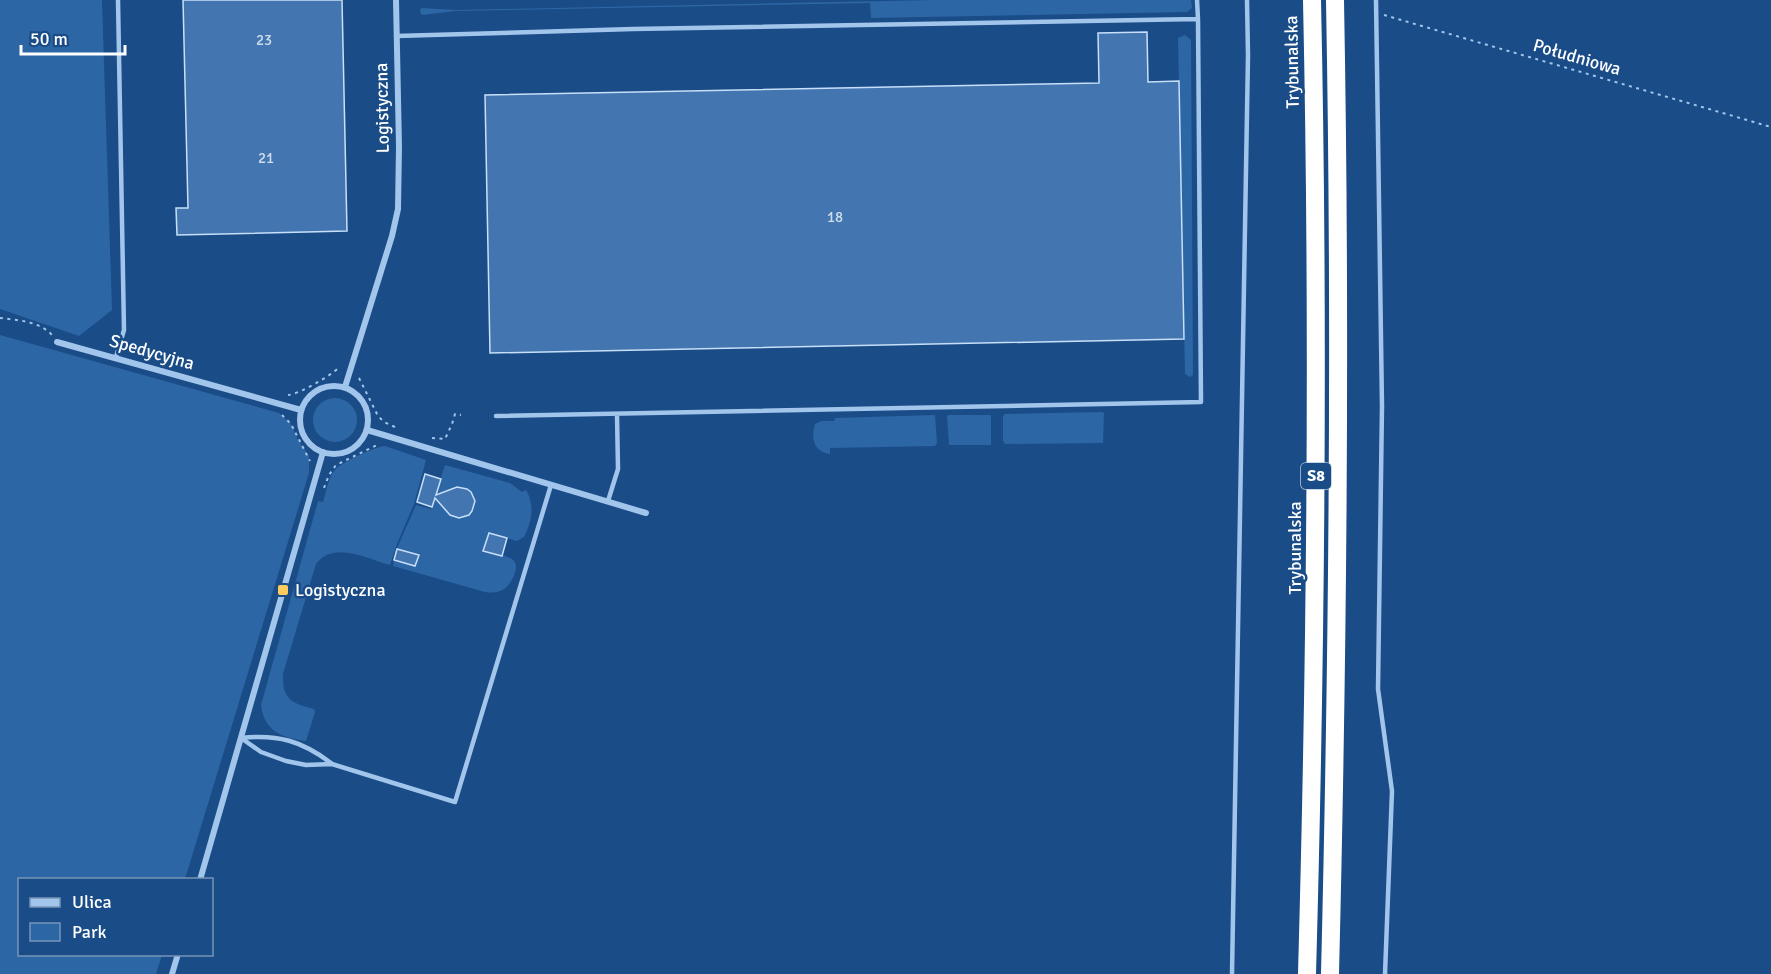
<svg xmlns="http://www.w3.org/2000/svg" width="1771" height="974" viewBox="0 0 1771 974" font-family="Signika,sans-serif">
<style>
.green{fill:#2d66a5}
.building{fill:#4376b0;stroke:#c7dff9;stroke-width:1.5}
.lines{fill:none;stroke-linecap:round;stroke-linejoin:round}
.path{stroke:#a2c5ec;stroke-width:2;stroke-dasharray:3 4.5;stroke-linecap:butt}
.service{stroke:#a2c5ec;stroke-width:4.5}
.minor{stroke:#a2c5ec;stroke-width:6}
.motorway{stroke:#fff;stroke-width:18}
.poi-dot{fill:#fecc5e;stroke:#1a4c87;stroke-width:2}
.labels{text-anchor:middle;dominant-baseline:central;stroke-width:5;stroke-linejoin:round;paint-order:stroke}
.number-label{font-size:15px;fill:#d0ddeb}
.shield{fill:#1a4c87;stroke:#bac9db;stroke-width:1.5}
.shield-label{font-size:16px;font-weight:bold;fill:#fff}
.street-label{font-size:18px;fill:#fff;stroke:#1a4c87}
.poi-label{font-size:18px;fill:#fff;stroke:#1a4c87;text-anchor:start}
</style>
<rect width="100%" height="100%" fill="#1a4c87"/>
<!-- green -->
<path class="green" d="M0 0H102L112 310 79 336 0 309Z
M934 0H1191L1192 8 1187 12 871 18 870 3 456 11 422 15 420 12 421 8 456 10Z
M1185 35 1191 40 1193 375 1190 377 1185 374 1178 38Z
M0 335 279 413 291 424 297 438 309 456V473L185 879 20 880V954L162 955 156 974H0Z
M313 420a22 22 0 1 1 44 0a22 22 0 1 1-44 0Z
M1102 412 1104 413 1103 443 1005 444 1003 441V416L1005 414Z
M935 415 937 443 935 446 830 448V454C813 452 811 438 815 424L822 421H834L835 418Z
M949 415H991V445H949L947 416Z
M385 446 426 460 414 504 397 544 390 565C367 559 334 540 316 564L283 674C282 700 292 703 314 709L315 712 306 741C282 738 264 731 261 705L318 501 323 502C326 492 328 479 334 471 341 462 374 447 385 446Z
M445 465 510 483 522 492 526 490C535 505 532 521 524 537L517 541 489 533 483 551C491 554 504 554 512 559 522 566 511 584 504 589 498 593 492 593 485 592L393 566 394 560 415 566 418 555 397 549 398 546 416 505 431 509Z"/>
<!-- building -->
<path class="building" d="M183 0H342L347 231 177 235 176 208H188Z
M1147 32 1148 82 1179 81 1184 339 490 353 485 95 1099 83 1098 33Z
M425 474 441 479 436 495 457 487 467 489 471 492 475 501 472 511 469 515 459 518 450 515 435 498 432 507 417 502Z
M489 533 507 538 502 556 483 551Z
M397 549 419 555 415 566 394 560Z"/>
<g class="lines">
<!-- path -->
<path class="path" d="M1384 15 1771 127
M0 318C17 320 39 321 52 335
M359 378 378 416 384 422 395 427
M288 395C297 395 333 375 339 367
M282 415 291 424 310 461
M432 438 445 439 452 424 455 414 461 415
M324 488 329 475 336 465 377 445"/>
<!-- service -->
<path class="service" d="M1197 0 1198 19
M1376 0 1382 406 1378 689 1392 791 1385 974
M396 36 633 29 1198 19 1201 402 496 416
M116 357 124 330 118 0
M608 501 618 469 617 415
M241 738 261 752 286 761 306 765 332 764 455 802 551 485
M241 738C278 734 302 741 331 763
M1232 974 1248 55 1247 0"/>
<!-- minor -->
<path class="minor" d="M57 342 301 410
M300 420a34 34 0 1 1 68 0a34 34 0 1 1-68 0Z
M345 387 392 236 398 209 399 147 396 0
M367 430 646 513
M200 880 323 452
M172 974 178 954"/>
<!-- motorway -->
<path class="motorway" d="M1307 974C1316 649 1319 325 1312 0
M1330 974C1338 649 1341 325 1335 0"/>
</g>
<!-- markers -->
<rect class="poi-dot" x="277" y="584" width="12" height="12" rx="3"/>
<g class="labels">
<!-- number labels -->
<g class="number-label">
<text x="264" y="40">23</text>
<text x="266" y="158">21</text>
<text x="835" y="217">18</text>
</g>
<!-- shield labels -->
<rect class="shield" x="1301" y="463" width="30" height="26" rx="4.5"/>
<g class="shield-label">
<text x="1316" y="476">S8</text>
</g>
<!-- street labels -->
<g class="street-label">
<text transform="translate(1577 57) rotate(16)">Południowa</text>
<text transform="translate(1292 62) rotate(-91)">Trybunalska</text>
<text transform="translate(382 108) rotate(-91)">Logistyczna</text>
<text transform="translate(152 352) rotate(16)">Spedycyjna</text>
<text transform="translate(1295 548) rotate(-90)">Trybunalska</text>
</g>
<!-- poi labels -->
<g class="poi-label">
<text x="295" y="590">Logistyczna</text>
</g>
</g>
<!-- legend -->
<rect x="18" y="878" width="195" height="78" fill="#1a4c87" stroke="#7694b7" stroke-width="1.5"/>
<rect x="30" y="898" width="30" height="9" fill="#a2c5ec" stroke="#7694b7" stroke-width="1.5"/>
<text x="72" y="908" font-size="18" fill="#ffffff">Ulica</text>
<rect x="30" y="923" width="30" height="18" fill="#2d66a5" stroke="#7694b7" stroke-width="1.5"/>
<text x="72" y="938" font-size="18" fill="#ffffff">Park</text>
<!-- scale -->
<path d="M21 45v9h104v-9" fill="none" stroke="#ffffff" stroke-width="3"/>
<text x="30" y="45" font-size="18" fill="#ffffff" stroke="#1a4c87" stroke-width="4.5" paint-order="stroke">50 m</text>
</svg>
